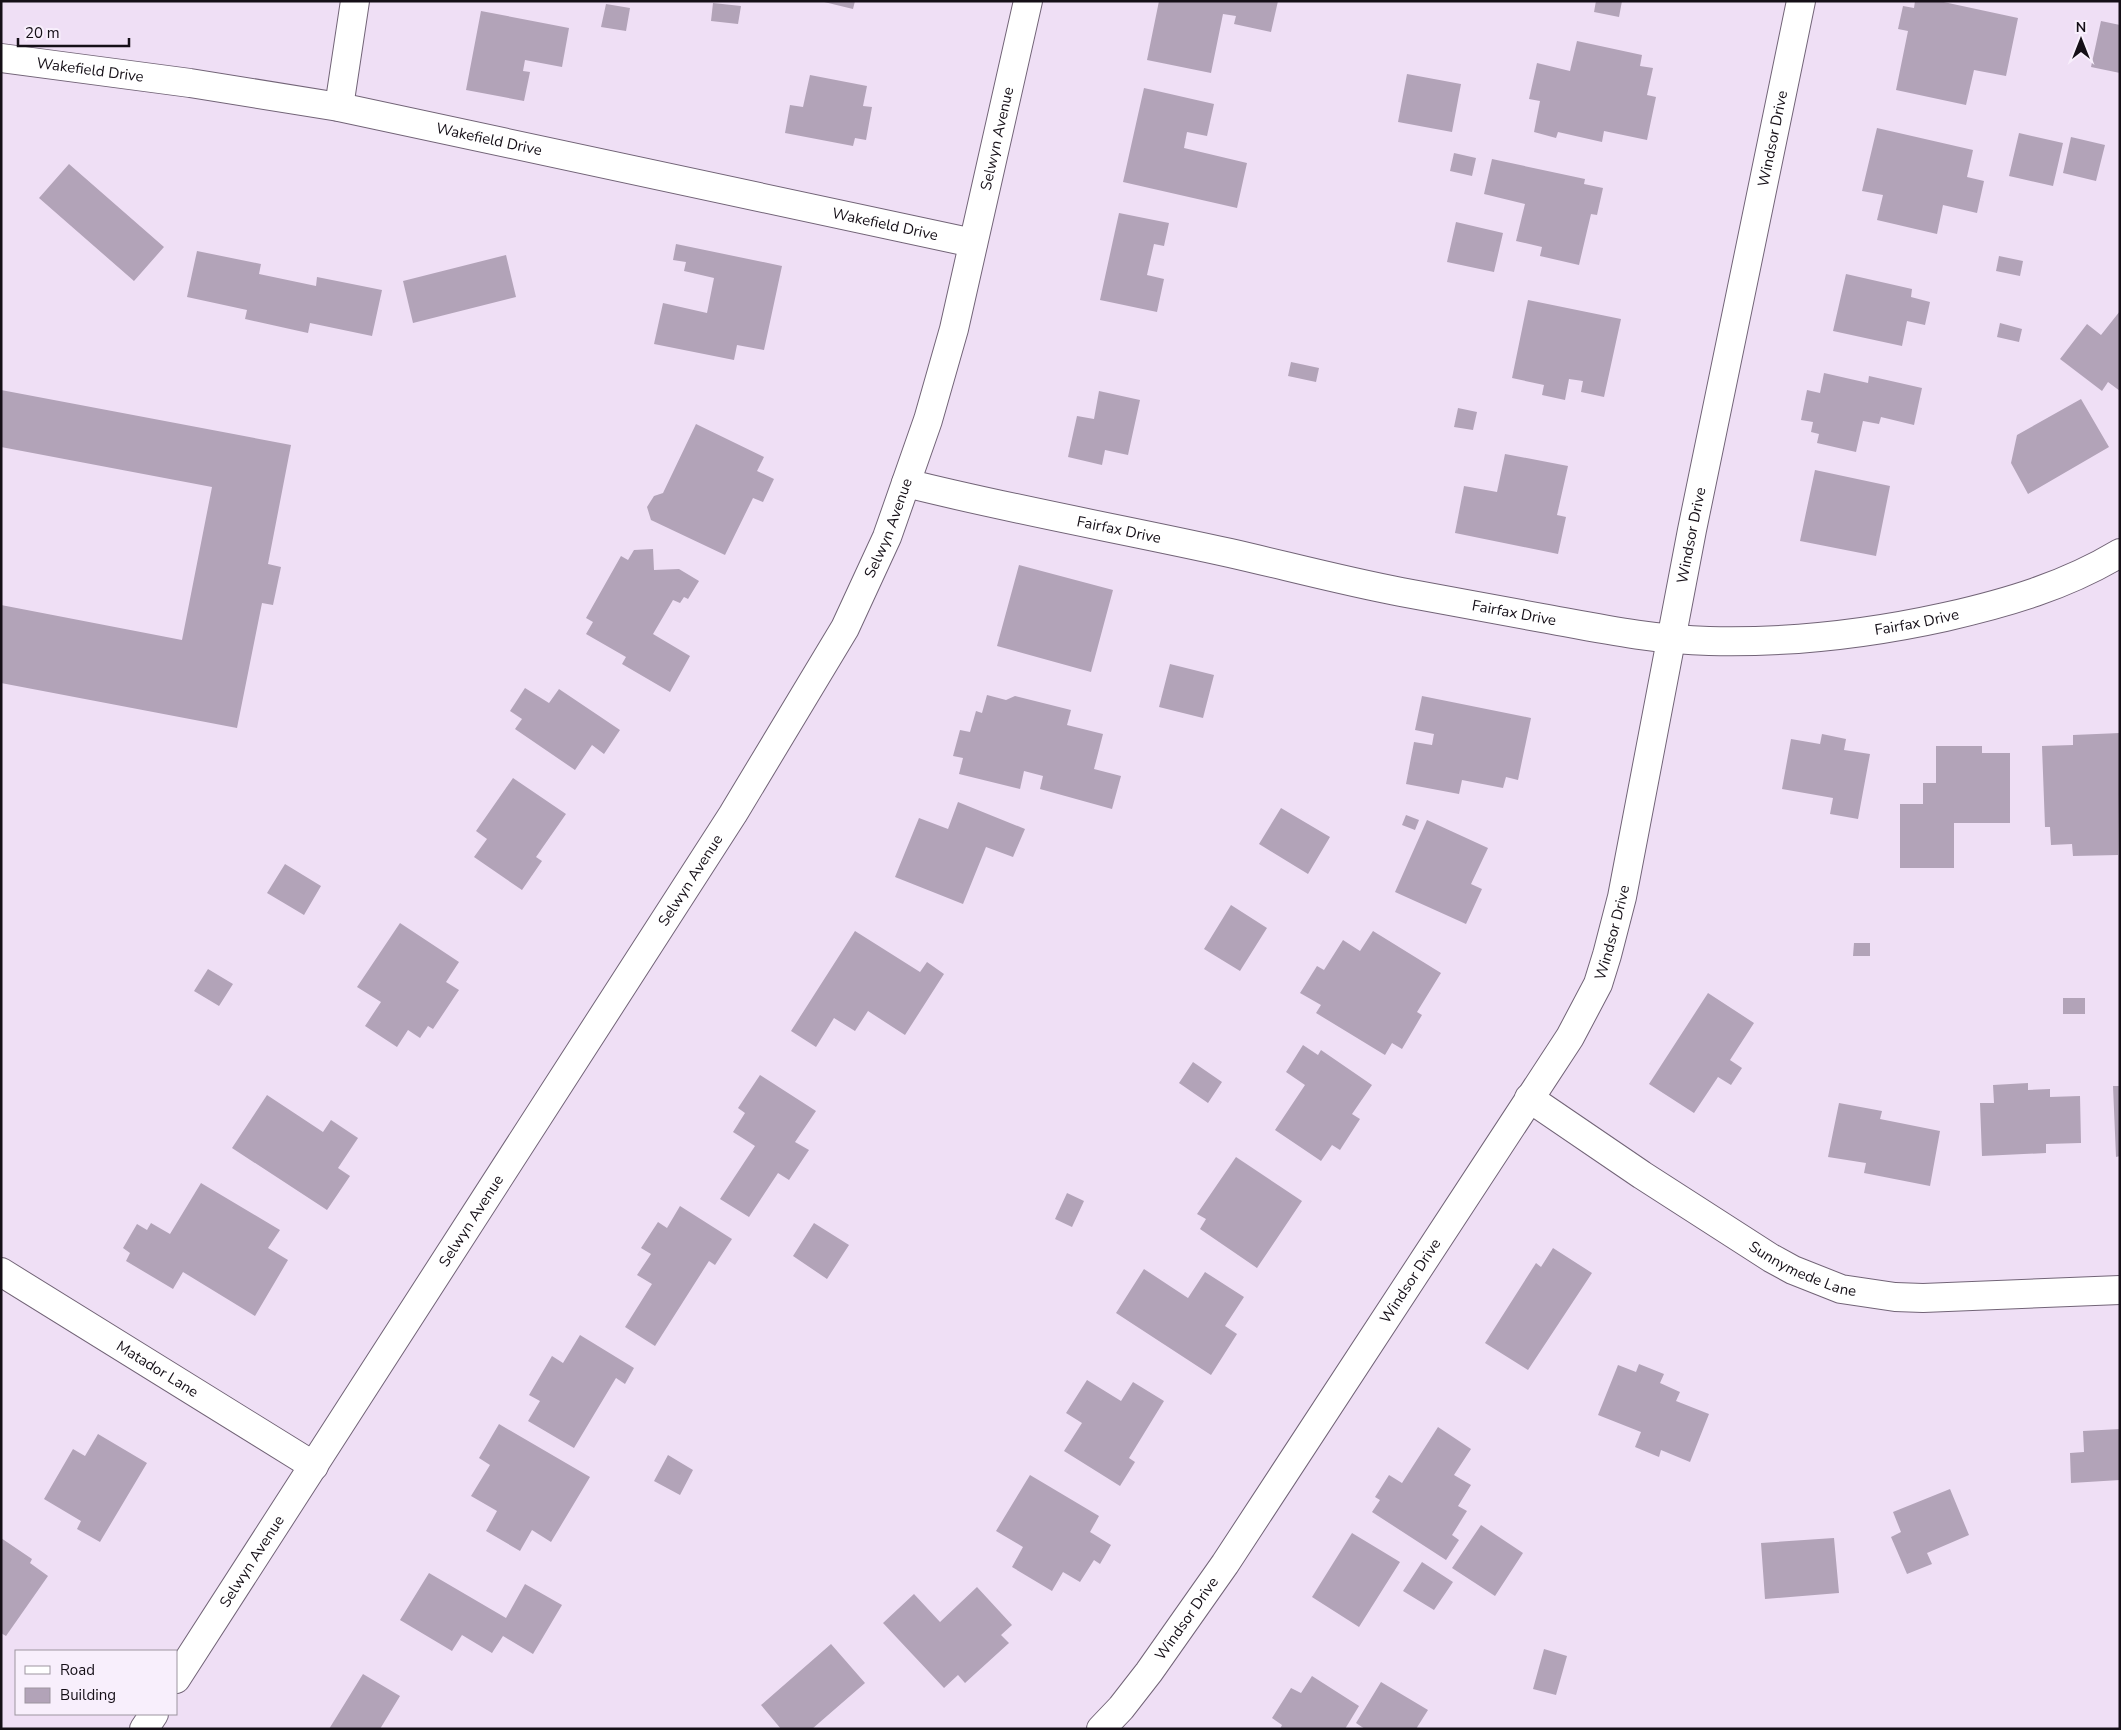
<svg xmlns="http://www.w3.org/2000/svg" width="2121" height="1730" viewBox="0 0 2121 1730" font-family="'Nunito Sans',sans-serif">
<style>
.building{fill:#b2a3b8}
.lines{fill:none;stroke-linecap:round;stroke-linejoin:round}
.street-casing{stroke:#726477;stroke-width:30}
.secondary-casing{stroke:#726477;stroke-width:30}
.street{stroke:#fff;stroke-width:28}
.secondary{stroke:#fff;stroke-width:28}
.labels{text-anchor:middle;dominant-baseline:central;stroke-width:4;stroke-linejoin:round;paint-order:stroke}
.street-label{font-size:15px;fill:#150f17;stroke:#f8effc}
</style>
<rect width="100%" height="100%" fill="#efdff5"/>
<!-- building -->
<path class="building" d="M820 1H855L853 9Z
M1159 1H1278L1271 32 1234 24 1236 16 1223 14 1211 73 1147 60Z
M1596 1H1622L1619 17 1594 12Z
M1915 1H1939L2018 18 2006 76 1974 70 1966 105 1896 90 1908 31 1898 29 1903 6 1914 8Z
M713 3 741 6 738 24 711 21Z
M606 4 630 8 626 31 601 27Z
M481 11 569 28 562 67 525 60 523 71 530 72 524 101 466 90Z
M2101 21 2120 25V73L2091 67Z
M1577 41 1642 55 1640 66 1653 68 1647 95 1656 97 1647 140 1604 131 1602 142 1558 132 1556 138 1534 132 1540 101 1529 99 1537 63 1570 71Z
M1407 74 1461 84 1452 132 1398 122Z
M810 75 867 86 863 106 872 107 866 140 855 138 853 146 785 133 790 105 803 107Z
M1144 88 1214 104 1207 136 1187 132 1184 148 1247 163 1237 208 1123 182Z
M1877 128 1973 150 1967 177 1984 181 1977 213 1943 205 1937 234 1877 220 1883 195 1862 191Z
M2019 133 2063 143 2053 186 2009 176Z
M2071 137 2105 145 2096 181 2063 173Z
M1454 153 1476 158 1472 176 1450 171Z
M1492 159 1585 179 1584 184 1603 188 1597 215 1591 214 1579 265 1540 256 1542 247 1516 241 1525 204 1484 194Z
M69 164 164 247 134 281 39 198Z
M1119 213 1169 223 1164 246 1154 244 1147 275 1164 279 1157 312 1100 300Z
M1456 222 1503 233 1494 272 1447 262Z
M676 244 782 266 764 350 737 345 734 360 654 344 663 303 707 313 714 278 684 271 686 262 673 260Z
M197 251 261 264 259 274 316 286 317 277 382 290 372 336 310 323 308 333 245 319 247 310 187 297Z
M506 255 516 297 413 323 403 281Z
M1999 256 2023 261 2020 276 1996 271Z
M1846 274 1912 289 1911 297 1930 302 1925 325 1907 321 1902 346 1833 331Z
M1528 300 1621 319 1604 397 1581 392 1583 381 1569 379 1565 400 1542 395 1544 385 1512 378Z
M2120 311V391L2108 382 2102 391 2060 359 2087 324 2101 335Z
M2000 323 2022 329 2019 342 1997 337Z
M1291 362 1319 368 1316 382 1288 376Z
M1824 373 1868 383 1869 376 1922 388 1914 425 1881 417 1879 424 1863 421 1856 452 1817 443 1819 434 1811 432 1813 422 1801 420 1807 390 1820 393Z
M1 390 291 445 268 564 281 567 273 605 262 603 237 728 1 683V605L182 640 212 487 1 447Z
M1099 391 1140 400 1128 455 1105 450 1102 465 1068 457 1077 416 1094 419Z
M2081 399 2109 447 2028 494 2011 463 2017 435Z
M1458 408 1477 412 1473 430 1454 427Z
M696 424 764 457 757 471 774 479 763 502 753 498 725 555 651 520 647 507 654 496 663 493Z
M1505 454 1568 466 1557 515 1566 517 1558 554 1455 533 1464 486 1497 492Z
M1815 470 1890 486 1876 556 1800 541Z
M653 549 654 570 679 569 699 581 688 599 684 597 680 603 673 600 653 634 690 656 670 692 622 664 626 657 586 634 593 622 586 618 621 556 628 560 634 550Z
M1019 565 1113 590 1091 672 997 646Z
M1170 664 1214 675 1203 718 1159 707Z
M525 688 549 703 559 689 620 730 604 754 592 745 575 770 515 729 522 719 510 711Z
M987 695 1006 700 1015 696 1071 710 1067 725 1103 734 1094 769 1121 776 1112 809 1040 789 1043 776 1024 771 1020 789 959 774 963 758 953 756 960 730 970 732 976 711 982 713Z
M1422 696 1531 718 1518 780 1506 777 1503 788 1462 780 1459 794 1406 784 1414 742 1432 745 1434 734 1415 730Z
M2120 733 2118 855 2073 856 2072 844 2051 845 2050 827H2045L2042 746 2073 745V735Z
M1822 734 1846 739 1844 750 1870 754 1858 819 1830 814 1833 798 1782 789 1791 739 1820 744Z
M1936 746H1982V753H2010V823H1954V868H1900V804H1923V783H1936Z
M513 778 566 814 536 857 542 861 522 890 474 857 487 839 476 831Z
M958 802 1025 829 1013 857 986 847 963 904 895 877 919 818 948 829Z
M1281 808 1330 837 1308 874 1259 844Z
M1406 815 1419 820 1415 830 1402 825Z
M1427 820 1488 848 1471 884 1482 889 1466 924 1395 892Z
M285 864 321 886 304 915 267 893Z
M1231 905 1267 928 1240 971 1204 949Z
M400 923 459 962 446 982 459 990 433 1029 428 1026 420 1038 408 1030 397 1047 365 1026 381 1002 357 987Z
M855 931 920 972 927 962 944 974 905 1035 868 1011 855 1031 834 1018 816 1047 791 1031Z
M1373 931 1441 973 1417 1012 1422 1015 1402 1049 1392 1043 1385 1055 1316 1013 1321 1005 1300 993 1317 966 1324 970 1343 940 1360 951Z
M1854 943H1870V956H1853Z
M208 969 233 984 219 1006 194 991Z
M1708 993 1754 1023 1730 1060 1742 1068 1731 1085 1718 1077 1694 1113 1649 1084Z
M2063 998H2085V1014H2063Z
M1303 1045 1318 1055 1321 1050 1372 1085 1352 1114 1360 1119 1340 1150 1332 1145 1321 1161 1275 1130 1305 1085 1286 1072Z
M1193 1062 1222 1082 1208 1103 1179 1083Z
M760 1075 816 1111 795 1142 809 1150 789 1180 778 1173 749 1217 720 1199 755 1146 733 1132 745 1113 738 1108Z
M2028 1083V1090L2050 1089V1097L2080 1096 2081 1143 2046 1144V1153L1982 1156 1980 1103H1994L1993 1085Z
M2113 1086H2120V1156L2116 1157Z
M267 1095 323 1132 331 1120 358 1138 338 1168 350 1176 327 1210 232 1148Z
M1839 1103 1882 1111 1880 1119 1940 1131 1930 1186 1864 1173 1866 1163 1828 1157Z
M1236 1157 1302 1201 1257 1268 1200 1229 1206 1219 1197 1214Z
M201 1183 280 1230 268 1248 288 1260 255 1316 183 1272 173 1289 126 1261 130 1253 123 1248 137 1224 147 1230 151 1223 170 1234Z
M1067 1193 1084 1201 1072 1227 1055 1219Z
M680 1206 732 1239 715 1265 709 1261 655 1346 625 1327 652 1284 637 1275 651 1254 641 1248 658 1222 667 1228Z
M814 1223 849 1245 827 1279 793 1256Z
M1553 1248 1592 1273 1528 1370 1485 1343 1536 1263 1541 1267Z
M1144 1269 1188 1298 1205 1272 1244 1297 1225 1326 1237 1334 1211 1375 1116 1313Z
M580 1335 634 1368 625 1384 616 1378 574 1448 528 1421 540 1401 529 1395 552 1356 563 1363Z
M1639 1364 1664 1374 1660 1383 1680 1392 1676 1401 1709 1414 1690 1462 1661 1450 1659 1457 1635 1447 1641 1432 1598 1415 1618 1365 1636 1372Z
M1087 1380 1121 1401 1133 1382 1164 1401 1129 1458 1135 1462 1120 1486 1064 1451 1082 1423 1066 1413Z
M499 1424 590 1477 551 1542 532 1530 520 1551 486 1531 497 1511 471 1496 490 1465 479 1458Z
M1438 1427 1471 1449 1454 1475 1471 1485 1458 1506 1467 1511 1452 1535 1459 1540 1446 1560 1372 1512 1380 1500 1375 1497 1389 1475 1402 1483Z
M2120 1429V1480L2071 1483 2070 1453 2084 1452 2083 1431Z
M98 1434 147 1463 100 1542 77 1529 81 1521 44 1499 73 1449 85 1456Z
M668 1455 693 1470 680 1495 654 1481Z
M1030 1475 1099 1516 1090 1532 1111 1545 1100 1564 1094 1560 1080 1582 1063 1572 1052 1591 1012 1567 1023 1547 996 1531Z
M1950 1489 1969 1535 1927 1553 1932 1564 1907 1574 1891 1537 1901 1532 1893 1512Z
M1481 1525 1523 1553 1495 1596 1452 1568Z
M1352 1533 1400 1562 1359 1627 1312 1597Z
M1 1538 32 1559 30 1563 48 1576 6 1636 1 1633Z
M1834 1538 1839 1593 1765 1599 1761 1543Z
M1422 1562 1453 1582 1434 1610 1403 1591Z
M429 1573 506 1618 525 1584 562 1605 533 1654 503 1636 492 1653 462 1635 452 1651 400 1620Z
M977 1587 1012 1625 1001 1635 1009 1643 965 1683 958 1675 944 1688 883 1623 914 1594 940 1622Z
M831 1644 865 1683 812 1729H781L761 1705Z
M1544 1649 1567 1656 1556 1695 1533 1689Z
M363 1674 400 1696 380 1729H329Z
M1312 1676 1359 1706 1345 1729H1280L1282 1725 1272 1718 1291 1688 1301 1693Z
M1381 1682 1428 1710 1416 1729H1365L1356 1723Z"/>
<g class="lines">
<defs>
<g id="street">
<path id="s1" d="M1 58 190 83 339 107 973 243"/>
<path d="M339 107 355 1"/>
<path id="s2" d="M906 483C1013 510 1122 529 1230 553 1287 566 1343 581 1401 592 1448 601 1495 609 1542 618 1597 628 1653 640 1709 641 1788 643 1868 634 1945 617 2007 603 2065 586 2120 553"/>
<path id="s3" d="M1529 1098 1642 1175 1771 1258 1793 1270 1841 1289 1895 1297 1923 1298 2120 1290"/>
<path id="s4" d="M1 1272 314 1466"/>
<path id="s5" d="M1101 1729 1121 1708 1149 1672 1225 1564 1570 1037 1598 984 1607 955 1622 897 1692 530 1801 1"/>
</g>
<g id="secondary">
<path id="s6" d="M176 1679 733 814 845 628 887 537 928 420 954 329 1028 1"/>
<path d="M144 1729 154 1714"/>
</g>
</defs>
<!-- street casing -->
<use href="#street" class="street-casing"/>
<!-- secondary casing -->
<use href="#secondary" class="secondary-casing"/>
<!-- street -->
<use href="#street" class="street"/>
<!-- secondary -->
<use href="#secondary" class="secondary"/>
</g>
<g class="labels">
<!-- street labels -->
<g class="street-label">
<text stroke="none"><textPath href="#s1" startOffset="90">Wakefield Drive</textPath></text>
<text stroke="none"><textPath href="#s6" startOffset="1760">Selwyn Avenue</textPath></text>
<text stroke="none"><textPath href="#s5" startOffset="1760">Windsor Drive</textPath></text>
<text stroke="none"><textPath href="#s1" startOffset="495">Wakefield Drive</textPath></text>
<text stroke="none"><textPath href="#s1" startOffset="900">Wakefield Drive</textPath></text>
<text stroke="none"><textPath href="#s6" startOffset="1355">Selwyn Avenue</textPath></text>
<text stroke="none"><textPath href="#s2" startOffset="218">Fairfax Drive</textPath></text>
<text stroke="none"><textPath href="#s5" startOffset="1355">Windsor Drive</textPath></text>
<text stroke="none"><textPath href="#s2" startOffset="622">Fairfax Drive</textPath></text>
<text stroke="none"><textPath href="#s2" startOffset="1028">Fairfax Drive</textPath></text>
<text stroke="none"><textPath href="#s6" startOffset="950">Selwyn Avenue</textPath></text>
<text stroke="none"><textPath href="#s5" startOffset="950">Windsor Drive</textPath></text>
<text stroke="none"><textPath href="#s6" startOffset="545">Selwyn Avenue</textPath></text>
<text stroke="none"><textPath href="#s3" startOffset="324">Sunnymede Lane</textPath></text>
<text stroke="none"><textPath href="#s5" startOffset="545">Windsor Drive</textPath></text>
<text stroke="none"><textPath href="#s4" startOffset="184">Matador Lane</textPath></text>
<text stroke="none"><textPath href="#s6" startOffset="140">Selwyn Avenue</textPath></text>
<text stroke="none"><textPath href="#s5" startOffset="140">Windsor Drive</textPath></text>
</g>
</g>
<!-- border -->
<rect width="2121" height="1730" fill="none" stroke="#150f17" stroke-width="5"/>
<!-- legend -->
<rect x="15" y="1650" width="162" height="65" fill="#f8effc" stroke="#9d95a0"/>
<rect x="25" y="1666" width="25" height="8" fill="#ffffff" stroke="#9d95a0"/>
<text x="60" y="1675" font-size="15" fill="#150f17">Road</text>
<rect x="25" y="1688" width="25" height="15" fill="#b2a3b8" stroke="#9d95a0"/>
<text x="60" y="1700" font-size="15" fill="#150f17">Building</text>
<!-- north arrow -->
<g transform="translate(2081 40)" stroke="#f8effc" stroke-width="4" paint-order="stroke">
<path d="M0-4L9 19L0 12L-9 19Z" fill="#150f17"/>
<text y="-8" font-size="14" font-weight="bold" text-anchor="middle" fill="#150f17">N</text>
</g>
<!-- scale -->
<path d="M18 38v8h111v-8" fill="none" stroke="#150f17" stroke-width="2.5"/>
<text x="25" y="38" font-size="15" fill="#150f17" stroke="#f8effc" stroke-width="4" paint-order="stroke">20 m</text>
</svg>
